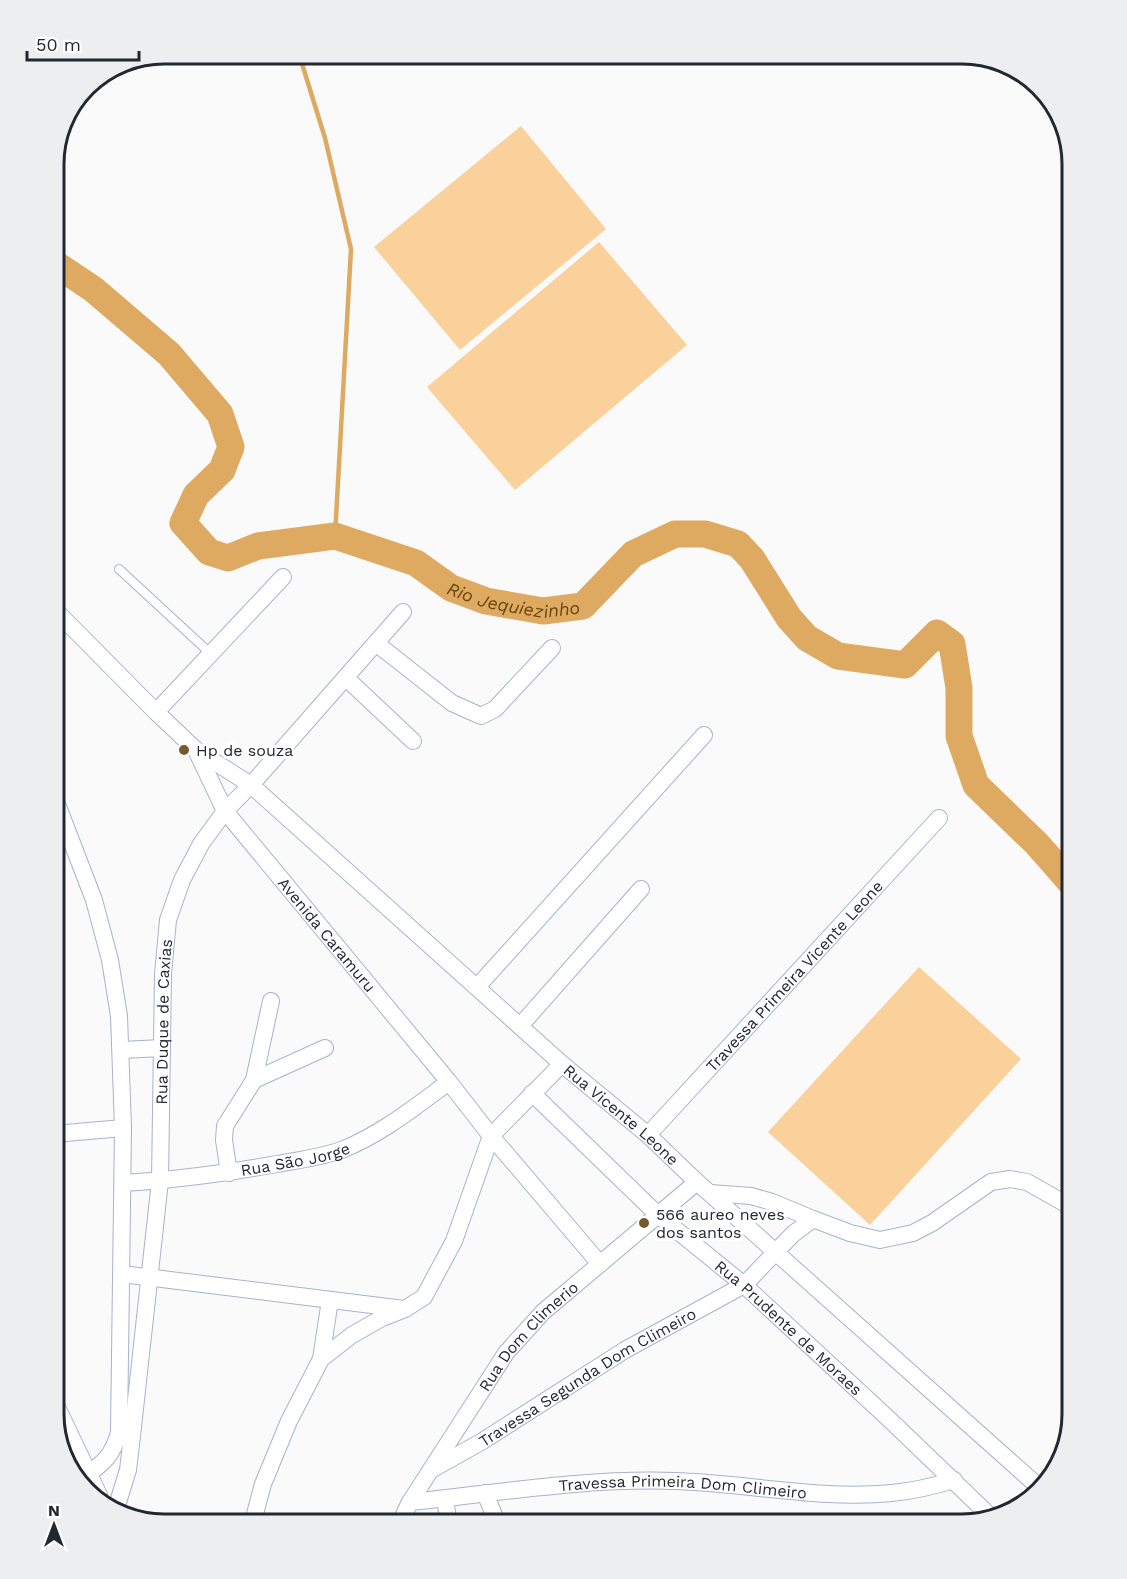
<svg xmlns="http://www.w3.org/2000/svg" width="1127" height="1579" viewBox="0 0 1127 1579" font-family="'Work Sans',sans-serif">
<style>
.grass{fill:#fad09b}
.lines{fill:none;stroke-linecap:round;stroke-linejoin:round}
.stream{stroke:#dea961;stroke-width:4.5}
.river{stroke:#dea961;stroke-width:27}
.lane-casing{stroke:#a6b2cf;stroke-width:10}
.street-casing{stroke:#a6b2cf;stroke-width:18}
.secondary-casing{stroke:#a6b2cf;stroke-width:26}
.lane{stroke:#fff;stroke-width:8}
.street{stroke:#fff;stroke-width:16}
.secondary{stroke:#fff;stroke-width:24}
.poi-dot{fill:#78592e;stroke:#fff;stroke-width:2}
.labels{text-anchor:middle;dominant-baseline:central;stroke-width:6;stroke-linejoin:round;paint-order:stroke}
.poi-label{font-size:16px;fill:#232732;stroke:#fff;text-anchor:start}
.street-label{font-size:16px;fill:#232732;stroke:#fff}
.water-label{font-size:18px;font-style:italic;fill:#6a460d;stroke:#fff}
.rim{fill:none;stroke:#232732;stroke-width:3}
</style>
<rect width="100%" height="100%" fill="#fafafa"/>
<!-- grass -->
<path class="grass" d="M521 126 606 229 460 350 374 247Z
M599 242 687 345 515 490 427 387Z
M919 967 1021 1059 870 1225 768 1132Z"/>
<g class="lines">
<!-- stream -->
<path class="stream" d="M299 54 325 138 351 249 335 536"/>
<!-- river -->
<path class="river" id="s1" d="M54 263 93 289 169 354 220 414 231 447 222 470 196 495 183 523 209 552 228 558 258 546 335 536 416 563 451 588 486 601 543 611 583 606 633 554 675 534H705L738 544 752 559 789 618 807 638 838 656 905 665 937 633 952 644 959 688V736L976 785 1037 844 1073 885"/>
<defs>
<path id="lane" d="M119 569 211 654"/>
<g id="street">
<path id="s2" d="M54 609 156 712 196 750 225 811 449 1082 491 1136 600 1264"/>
<path d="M377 644 452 703 481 716 495 709 552 648"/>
<path d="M346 678 413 741"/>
<path d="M156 712 283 577"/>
<path id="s3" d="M196 750 251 785 562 1064 648 1135 697 1182 1040 1488"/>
<path d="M54 796 94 900 110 960 119 1016 123 1128 119 1432C113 1455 104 1463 85 1476"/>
<path d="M477 987 704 735"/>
<path d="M520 1026 641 889"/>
<path d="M122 1050 162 1048"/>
<path d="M254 1080 325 1048"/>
<path id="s4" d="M532 1093 658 1215 744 1285 890 1420 991 1517"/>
<path d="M54 1134 123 1128"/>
<path id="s5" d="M648 1135 939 818"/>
<path d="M229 1173 224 1140 225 1126 254 1080 271 1001"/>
<path id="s6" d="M123 1183C175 1180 226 1173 277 1164 299 1160 324 1157 344 1149 383 1133 416 1106 449 1082"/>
<path d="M710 1193 751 1196 772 1202 813 1219"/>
<path d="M122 1274 404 1309"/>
<path d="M321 1359 330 1300"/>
<path id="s7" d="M431 1470 481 1442 625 1350 744 1285 793 1234 813 1219 850 1233 880 1240 913 1233 932 1223 991 1182 1010 1179 1027 1182 1073 1208"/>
<path d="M485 1493 498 1525"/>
<path d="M445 1499 449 1525"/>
<path id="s8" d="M410 1502C498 1493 585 1478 674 1481 746 1483 819 1500 892 1493 914 1491 934 1486 954 1480"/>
<path id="s9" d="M115 1512 128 1470 132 1436 160 1181 163 974 168 920 182 880 201 844 225 811 251 785 403 612"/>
<path d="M252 1525 263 1484 289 1421 321 1359 352 1335 382 1318 405 1309 424 1297 454 1241 491 1136 562 1064"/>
<path id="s10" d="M399 1525 410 1502 506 1353 543 1312 697 1182"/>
</g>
<path id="secondary" d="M54 1410 95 1496"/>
</defs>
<!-- lane casing -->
<use href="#lane" class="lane-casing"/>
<!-- street casing -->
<use href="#street" class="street-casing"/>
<!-- secondary casing -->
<use href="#secondary" class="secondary-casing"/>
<!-- lane -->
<use href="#lane" class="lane"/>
<!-- street -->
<use href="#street" class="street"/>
<!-- secondary -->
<use href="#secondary" class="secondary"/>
</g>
<!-- markers -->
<g class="poi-dot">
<circle cx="184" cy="750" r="6"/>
<circle cx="644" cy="1223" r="6"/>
</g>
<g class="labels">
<!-- poi labels -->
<g class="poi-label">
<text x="196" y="750">Hp de souza</text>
<text x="656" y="1214">566 aureo neves<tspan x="656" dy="18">dos santos</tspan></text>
</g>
<!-- street labels -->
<g class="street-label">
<text stroke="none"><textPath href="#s2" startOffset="428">Avenida Caramuru</textPath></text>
<text stroke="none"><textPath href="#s5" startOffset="216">Travessa Primeira Vicente Leone</textPath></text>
<text stroke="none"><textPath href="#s9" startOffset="494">Rua Duque de Caxias</textPath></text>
<text stroke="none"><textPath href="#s3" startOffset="561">Rua Vicente Leone</textPath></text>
<text stroke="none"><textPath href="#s6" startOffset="174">Rua São Jorge</textPath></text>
<text stroke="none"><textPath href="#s4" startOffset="348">Rua Prudente de Moraes</textPath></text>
<text stroke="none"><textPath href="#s10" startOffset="230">Rua Dom Climerio</textPath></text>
<text stroke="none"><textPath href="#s7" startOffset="182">Travessa Segunda Dom Climeiro</textPath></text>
<text stroke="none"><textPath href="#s8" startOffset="274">Travessa Primeira Dom Climeiro</textPath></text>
</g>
<!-- water labels -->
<g class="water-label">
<text stroke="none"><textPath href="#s1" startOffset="714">Rio Jequiezinho</textPath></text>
</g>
</g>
<!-- crop -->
<path d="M0 0H1127V1579H0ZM164 64H962A100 100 0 0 1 1062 164V1414A100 100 0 0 1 962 1514H164A100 100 0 0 1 64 1414V164A100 100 0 0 1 164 64Z" fill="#edeeef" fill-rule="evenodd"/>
<path class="rim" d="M164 64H962A100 100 0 0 1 1062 164V1414A100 100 0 0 1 962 1514H164A100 100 0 0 1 64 1414V164A100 100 0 0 1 164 64Z"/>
<!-- north arrow -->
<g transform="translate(54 1525)" stroke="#ffffff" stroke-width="4.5" paint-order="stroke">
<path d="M0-4.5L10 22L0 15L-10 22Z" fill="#232732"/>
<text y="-9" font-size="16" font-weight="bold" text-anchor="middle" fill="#232732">N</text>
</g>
<!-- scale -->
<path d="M27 51v9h112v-9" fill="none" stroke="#232732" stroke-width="3"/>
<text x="36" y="51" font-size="18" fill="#232732" stroke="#ffffff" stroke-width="4.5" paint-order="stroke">50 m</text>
</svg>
